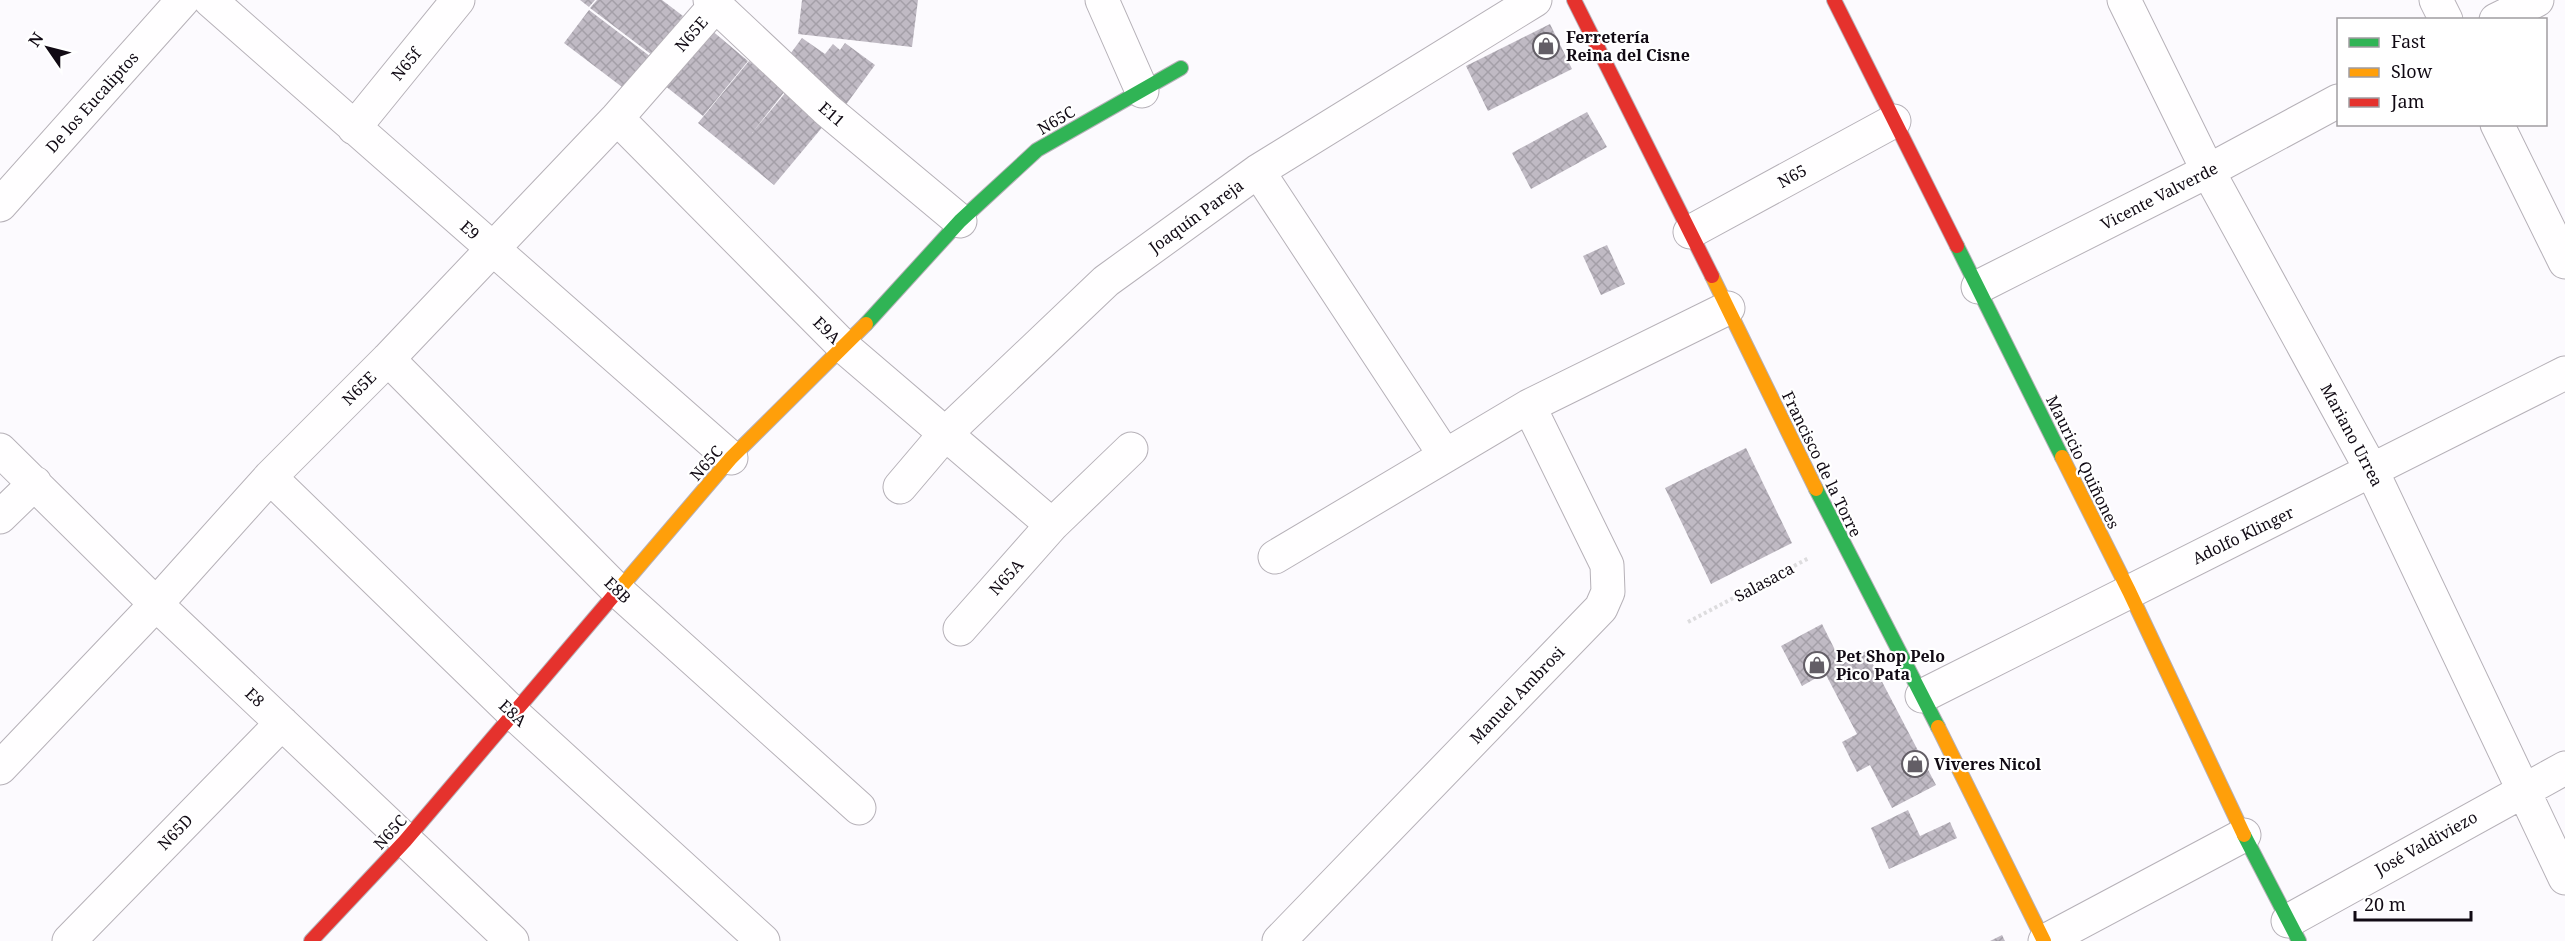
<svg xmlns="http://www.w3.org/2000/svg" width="2565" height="941" viewBox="0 0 2565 941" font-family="'Noto Serif',serif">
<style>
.building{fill:url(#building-cross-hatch)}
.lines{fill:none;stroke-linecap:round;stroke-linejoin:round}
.street-casing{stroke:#b6b1b8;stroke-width:35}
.fast-casing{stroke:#b6b1b8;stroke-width:16}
.slow-casing{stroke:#b6b1b8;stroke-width:16}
.jam-casing{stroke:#b6b1b8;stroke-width:16}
.path{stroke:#dddcde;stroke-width:4;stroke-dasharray:3 3;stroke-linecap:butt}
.street{stroke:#fffeff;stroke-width:33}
.fast{stroke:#30b455;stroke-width:14}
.slow{stroke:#ff9f0a;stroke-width:14}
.jam{stroke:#e5322d;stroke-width:14}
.labels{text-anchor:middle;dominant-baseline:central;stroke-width:4.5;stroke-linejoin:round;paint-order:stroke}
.street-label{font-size:16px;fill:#110a14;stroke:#fff}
.poi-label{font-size:16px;font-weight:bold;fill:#110a14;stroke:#fff;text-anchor:start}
</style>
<defs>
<pattern id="building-cross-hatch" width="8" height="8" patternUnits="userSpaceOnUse" patternTransform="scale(1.5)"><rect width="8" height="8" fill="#c0bac4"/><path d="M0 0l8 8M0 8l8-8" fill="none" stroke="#a49fa8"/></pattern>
</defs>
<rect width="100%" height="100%" fill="#fcfafe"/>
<!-- building -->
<path class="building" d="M580 0H595L589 7Z
M597 0H662L683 16 652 55 590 8Z
M802 0H918L912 47 798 34Z
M589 10 651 57 626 90 564 43Z
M1550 24 1572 69 1488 111 1466 66Z
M710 29 748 61 703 116 664 85Z
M802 38 825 54 833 44 840 50 845 43 875 65 842 110 782 65Z
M749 61 785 91 752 133 786 92 825 124 774 185 698 123Z
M1587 112 1607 147 1531 189 1512 153Z
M1607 245 1625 284 1601 295 1583 256Z
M1746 448 1792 543 1711 584 1665 488Z
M1822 624 1842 664 1866 651 1936 785 1892 808 1870 765 1857 772 1842 742 1857 734 1825 673 1802 686 1781 646Z
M1908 810 1920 836 1950 822 1957 838 1889 869 1871 828Z
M2002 935 2005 941H1990Z"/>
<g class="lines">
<defs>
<path id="street" d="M210 0 731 458
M710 0 827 110 960 221
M1102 0 1142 91
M2124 0 2208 171 2372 471 2565 878
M2436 0 2446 20
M2496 20 2537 0
M617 118 844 347 1052 525
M2497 124 2565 262
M354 128 458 0
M1258 171 1444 454
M0 205 183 0
M1690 232 1894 121
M1978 287 2208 171 2338 101
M388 359 619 592 859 808
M0 450 156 604 512 941
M270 477 513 713 763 941
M900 487 945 434 1106 281 1258 171 1535 0
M0 517 35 483
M1275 557 1529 406 1728 308
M960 629 1052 525 1131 449
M1922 696 2565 373
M0 768 156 604 270 477 388 359 617 118 715 6
M2288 921 2565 768
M69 941 282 723
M1279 941 1601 608 1608 592 1607 565 1529 406
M2045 941 2244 835"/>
<path id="fast" d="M1957 246 2062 457
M866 324 960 221 1037 150 1181 68
M1816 489 1938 727
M2244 835 2299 941"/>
<path id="slow" d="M1712 276 1816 489
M2062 457 2129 591 2244 835
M615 594 731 458 866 324
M1938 727 2044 941"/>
<path id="jam" d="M1574 0 1712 276
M1834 0 1957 246
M311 941 405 841 615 594"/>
</defs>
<!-- street casing -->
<use href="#street" class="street-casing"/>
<!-- fast casing -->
<use href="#fast" class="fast-casing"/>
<!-- slow casing -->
<use href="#slow" class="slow-casing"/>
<!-- jam casing -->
<use href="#jam" class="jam-casing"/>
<!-- path -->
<path class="path" d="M1688 622 1809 558"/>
<!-- street -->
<use href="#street" class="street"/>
<!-- fast -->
<use href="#fast" class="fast"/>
<!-- slow -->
<use href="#slow" class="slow"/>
<!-- jam -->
<use href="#jam" class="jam"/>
</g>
<!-- icons -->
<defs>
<symbol id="shop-ring" viewBox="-11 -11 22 22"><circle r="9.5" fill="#fff" stroke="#635e66" stroke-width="1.5"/><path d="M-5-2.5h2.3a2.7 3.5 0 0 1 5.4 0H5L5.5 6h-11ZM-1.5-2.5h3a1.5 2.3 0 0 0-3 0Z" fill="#635e66"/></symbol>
</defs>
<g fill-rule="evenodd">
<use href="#shop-ring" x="1531" y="31" width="30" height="30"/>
<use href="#shop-ring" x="1802" y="650" width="30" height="30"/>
<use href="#shop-ring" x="1900" y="749" width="30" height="30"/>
</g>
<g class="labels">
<!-- street labels -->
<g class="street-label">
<text transform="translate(691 34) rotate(-49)">N65E</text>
<text transform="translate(406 64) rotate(-51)">N65f</text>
<text transform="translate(92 102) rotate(-48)">De los Eucaliptos</text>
<text transform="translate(832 114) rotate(41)">E11</text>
<text transform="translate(1056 120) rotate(-30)">N65C</text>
<text transform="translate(1792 176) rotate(-29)">N65</text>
<text transform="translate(2159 196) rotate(-27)">Vicente Valverde</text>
<text transform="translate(1196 216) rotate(-36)">Joaquín Pareja</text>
<text transform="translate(470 230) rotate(41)">E9</text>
<text transform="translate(827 330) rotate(45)">E9A</text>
<text transform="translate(359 388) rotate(-45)">N65E</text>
<text transform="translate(2352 435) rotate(62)">Mariano Urrea</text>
<text transform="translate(2083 462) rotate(64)">Mauricio Quiñones</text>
<text transform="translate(706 463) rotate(-49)">N65C</text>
<text transform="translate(1822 464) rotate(64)">Francisco de la Torre</text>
<text transform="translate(2243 535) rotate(-26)">Adolfo Klinger</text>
<text transform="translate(1006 577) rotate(-48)">N65A</text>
<text transform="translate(1764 582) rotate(-28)">Salasaca</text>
<text transform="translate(618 590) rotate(44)">E8B</text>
<text transform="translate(1517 695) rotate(-46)">Manuel Ambrosi</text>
<text transform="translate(255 697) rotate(44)">E8</text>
<text transform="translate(513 713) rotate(43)">E8A</text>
<text transform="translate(175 832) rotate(-46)">N65D</text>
<text transform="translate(390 832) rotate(-48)">N65C</text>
<text transform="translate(2426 843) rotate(-29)">José Valdiviezo</text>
</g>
<!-- poi labels -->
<g class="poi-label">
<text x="1566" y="37">Ferretería<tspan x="1566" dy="18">Reina del Cisne</tspan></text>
<text x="1836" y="656">Pet Shop Pelo<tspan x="1836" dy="18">Pico Pata</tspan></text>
<text x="1934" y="764">Viveres Nicol</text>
</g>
</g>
<!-- legend -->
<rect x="2337" y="18" width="210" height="108" fill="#ffffff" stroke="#a09da1" stroke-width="1.5"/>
<rect x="2349" y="38" width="30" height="9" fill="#30b455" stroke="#a09da1" stroke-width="1.5"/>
<text x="2391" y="48" font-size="18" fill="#110a14">Fast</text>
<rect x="2349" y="68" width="30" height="9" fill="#ff9f0a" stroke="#a09da1" stroke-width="1.5"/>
<text x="2391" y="78" font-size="18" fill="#110a14">Slow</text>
<rect x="2349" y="98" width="30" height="9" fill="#e5322d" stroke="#a09da1" stroke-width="1.5"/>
<text x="2391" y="108" font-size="18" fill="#110a14">Jam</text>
<!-- north arrow -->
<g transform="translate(48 48) rotate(305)" stroke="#ffffff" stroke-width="4.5" paint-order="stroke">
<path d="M0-4.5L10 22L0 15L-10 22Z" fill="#110a14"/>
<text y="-9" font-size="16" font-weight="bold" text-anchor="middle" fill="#110a14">N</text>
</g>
<!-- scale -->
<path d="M2355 911v9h116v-9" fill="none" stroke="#110a14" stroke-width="3"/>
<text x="2364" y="911" font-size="18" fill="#110a14" stroke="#ffffff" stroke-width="4.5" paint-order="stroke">20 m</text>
</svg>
